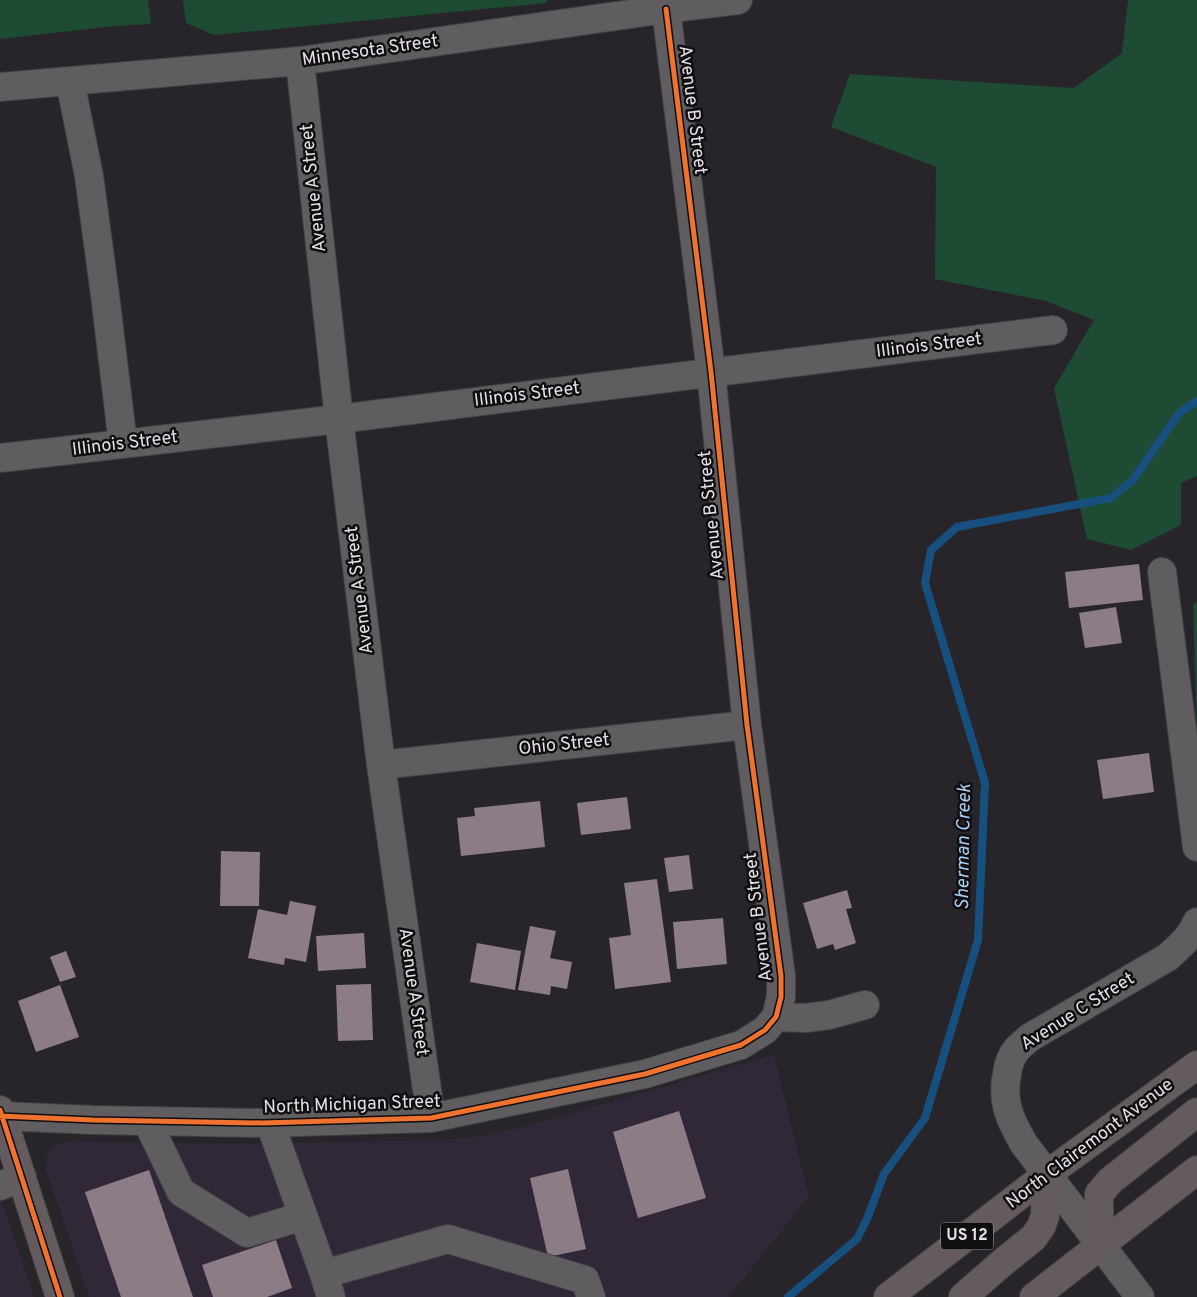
<svg xmlns="http://www.w3.org/2000/svg" width="1197" height="1297" viewBox="0 0 1197 1297" font-family="Overpass,sans-serif">
<style>
.commercial{fill:#302837}
.green{fill:#1e4b33}
.lines{fill:none;stroke-linecap:round;stroke-linejoin:round}
.stream{stroke:#17507e;stroke-width:8}
.building{fill:#8c7c85}
.minor-casing{stroke:#434145;stroke-width:30}
.major-casing{stroke:#434145;stroke-width:30}
.minor{stroke:#5f5d60;stroke-width:28}
.major{stroke:#645b5f;stroke-width:28}
.cycleway-casing{stroke:#100e11;stroke-width:8}
.cycleway{stroke:#ef722f;stroke-width:5}
.labels{text-anchor:middle;dominant-baseline:central;stroke-width:5;stroke-linejoin:round;paint-order:stroke}
.shield{fill:#100e11;stroke:#a4a1a6;stroke-width:1}
.shield-label{font-size:16px;font-weight:bold;fill:#e4e0e6}
.street-label{font-size:18px;fill:#e4e0e6;stroke:#100e11}
.water-label{font-size:19px;font-style:italic;fill:#a7ccf0;stroke:#100e11}
</style>
<rect width="100%" height="100%" fill="#28252a"/>
<!-- commercial -->
<path class="commercial" d="M774 1055 809 1197 729 1297H89L47 1173 45 1159 53 1146 69 1141 230 1144 435 1140 469 1138 523 1127Z
M0 1196 34 1297H0Z"/>
<!-- green -->
<path class="green" d="M0 0H148L151 24 115 26 0 39Z
M183 0H547V3L214 35 186 23Z
M1128 0H1197V476L1181 483V525L1131 550 1087 539 1054 388 1094 320 1046 301 935 279 936 167 831 127 850 74 1074 88 1122 53Z
M1197 602V732L1193 604Z"/>
<g class="lines">
<!-- stream -->
<path class="stream" d="M788 1297 857 1239 867 1219 884 1174 925 1118 978 940 985 783 925 583 931 550 957 527 1111 498 1133 480 1179 413 1197 401"/>
</g>
<!-- building -->
<path class="building" d="M1139 564 1143 600 1069 608 1065 572Z
M1116 607 1122 643 1085 648 1079 613Z
M1149 753 1154 792 1103 799 1097 760Z
M627 797 631 829 581 835 577 803Z
M540 801 545 847 461 856 457 818 475 816 474 808Z
M221 851 260 852 259 906H220Z
M689 855 693 889 669 892 664 858Z
M657 879 671 982 615 989 609 938 631 935 624 883Z
M847 890 852 908 846 909 856 943 835 950 833 944 817 949 803 903Z
M290 901 316 906 306 962 285 958 284 965 248 958 258 909 287 915Z
M723 918 727 964 677 969 673 922Z
M530 926 556 931 550 958 572 962 567 989 551 986 550 995 518 990Z
M364 933 366 968 318 971 316 936Z
M477 943 521 951 515 990 470 982Z
M66 951 76 977 60 982 50 957Z
M371 984 373 1040 338 1041 336 985Z
M60 985 79 1037 36 1052 18 1001Z
M679 1111 706 1198 638 1218 613 1132Z
M568 1169 586 1249 548 1257 530 1178Z
M149 1170 193 1297H121L85 1192Z
M276 1240 292 1288 267 1297H213L202 1265Z"/>
<g class="lines">
<defs>
<path id="minor" d="M300 61 339 419 381 765 431 1118
M70 81 89 176 105 295 123 444
M0 87 300 61 666 9 738 0
M0 458 339 419 1053 330
M1162 572 1197 847
M381 765 747 725
M776 1017 805 1018 829 1015 865 1005
M0 1116 93 1120 262 1123 431 1118 645 1074 741 1045 765 1030 776 1017 781 997V976L747 725 711 372 666 9
M147 1121 181 1192 247 1233 303 1216
M270 1123 324 1274
M0 1186 22 1177
M331 1297 324 1274 448 1239 585 1280 591 1297
M1140 1297 1024 1144C1010 1120 1001 1101 1007 1074 1008 1065 1012 1055 1017 1049 1021 1045 1025 1042 1029 1038L1168 957C1180 946 1191 937 1197 922"/>
<path id="major" d="M0 1110 60 1297
M1100 1245 1099 1206V1194L1110 1181 1197 1112
M888 1297 1046 1175 1197 1065
M963 1297 1002 1263 1033 1238 1041 1227 1045 1216 1046 1175
M1034 1297 1197 1170"/>
</defs>
<!-- minor casing -->
<use href="#minor" class="minor-casing"/>
<!-- major casing -->
<use href="#major" class="major-casing"/>
<!-- minor -->
<use href="#minor" class="minor"/>
<!-- major -->
<use href="#major" class="major"/>
<defs>
<path id="cycleway" d="M0 1110 60 1297
M0 1116 93 1120 262 1123 431 1118 645 1074 741 1045 765 1030 776 1017 781 997V976L747 725 711 372 666 9"/>
</defs>
<!-- cycleway casing -->
<use href="#cycleway" class="cycleway-casing"/>
<!-- cycleway -->
<use href="#cycleway" class="cycleway"/>
</g>
<g class="labels">
<!-- shield labels -->
<rect class="shield" x="941" y="1222.5" width="52" height="27" rx="4"/>
<g class="shield-label">
<text x="967" y="1236">US 12</text>
</g>
<!-- street labels -->
<g class="street-label">
<text transform="translate(370 51) rotate(-8)">Minnesota Street</text>
<text transform="translate(692 110) rotate(83)">Avenue B Street</text>
<text transform="translate(314 188) rotate(-96)">Avenue A Street</text>
<text transform="translate(929 346) rotate(-7)">Illinois Street</text>
<text transform="translate(527 395) rotate(-7)">Illinois Street</text>
<text transform="translate(125 444) rotate(-7)">Illinois Street</text>
<text transform="translate(712 515) rotate(-96)">Avenue B Street</text>
<text transform="translate(360 590) rotate(-97)">Avenue A Street</text>
<text transform="translate(564 745) rotate(-6)">Ohio Street</text>
<text transform="translate(759 917) rotate(-97)">Avenue B Street</text>
<text transform="translate(413 992) rotate(82)">Avenue A Street</text>
<text transform="translate(1078 1012) rotate(-32)">Avenue C Street</text>
<text transform="translate(352 1105) rotate(-2)">North Michigan Street</text>
<text transform="translate(1090 1144) rotate(-37)">North Clairemont Avenue</text>
</g>
<!-- water labels -->
<g class="water-label">
<text transform="translate(964 847) rotate(-89)">Sherman Creek</text>
</g>
</g>
</svg>
